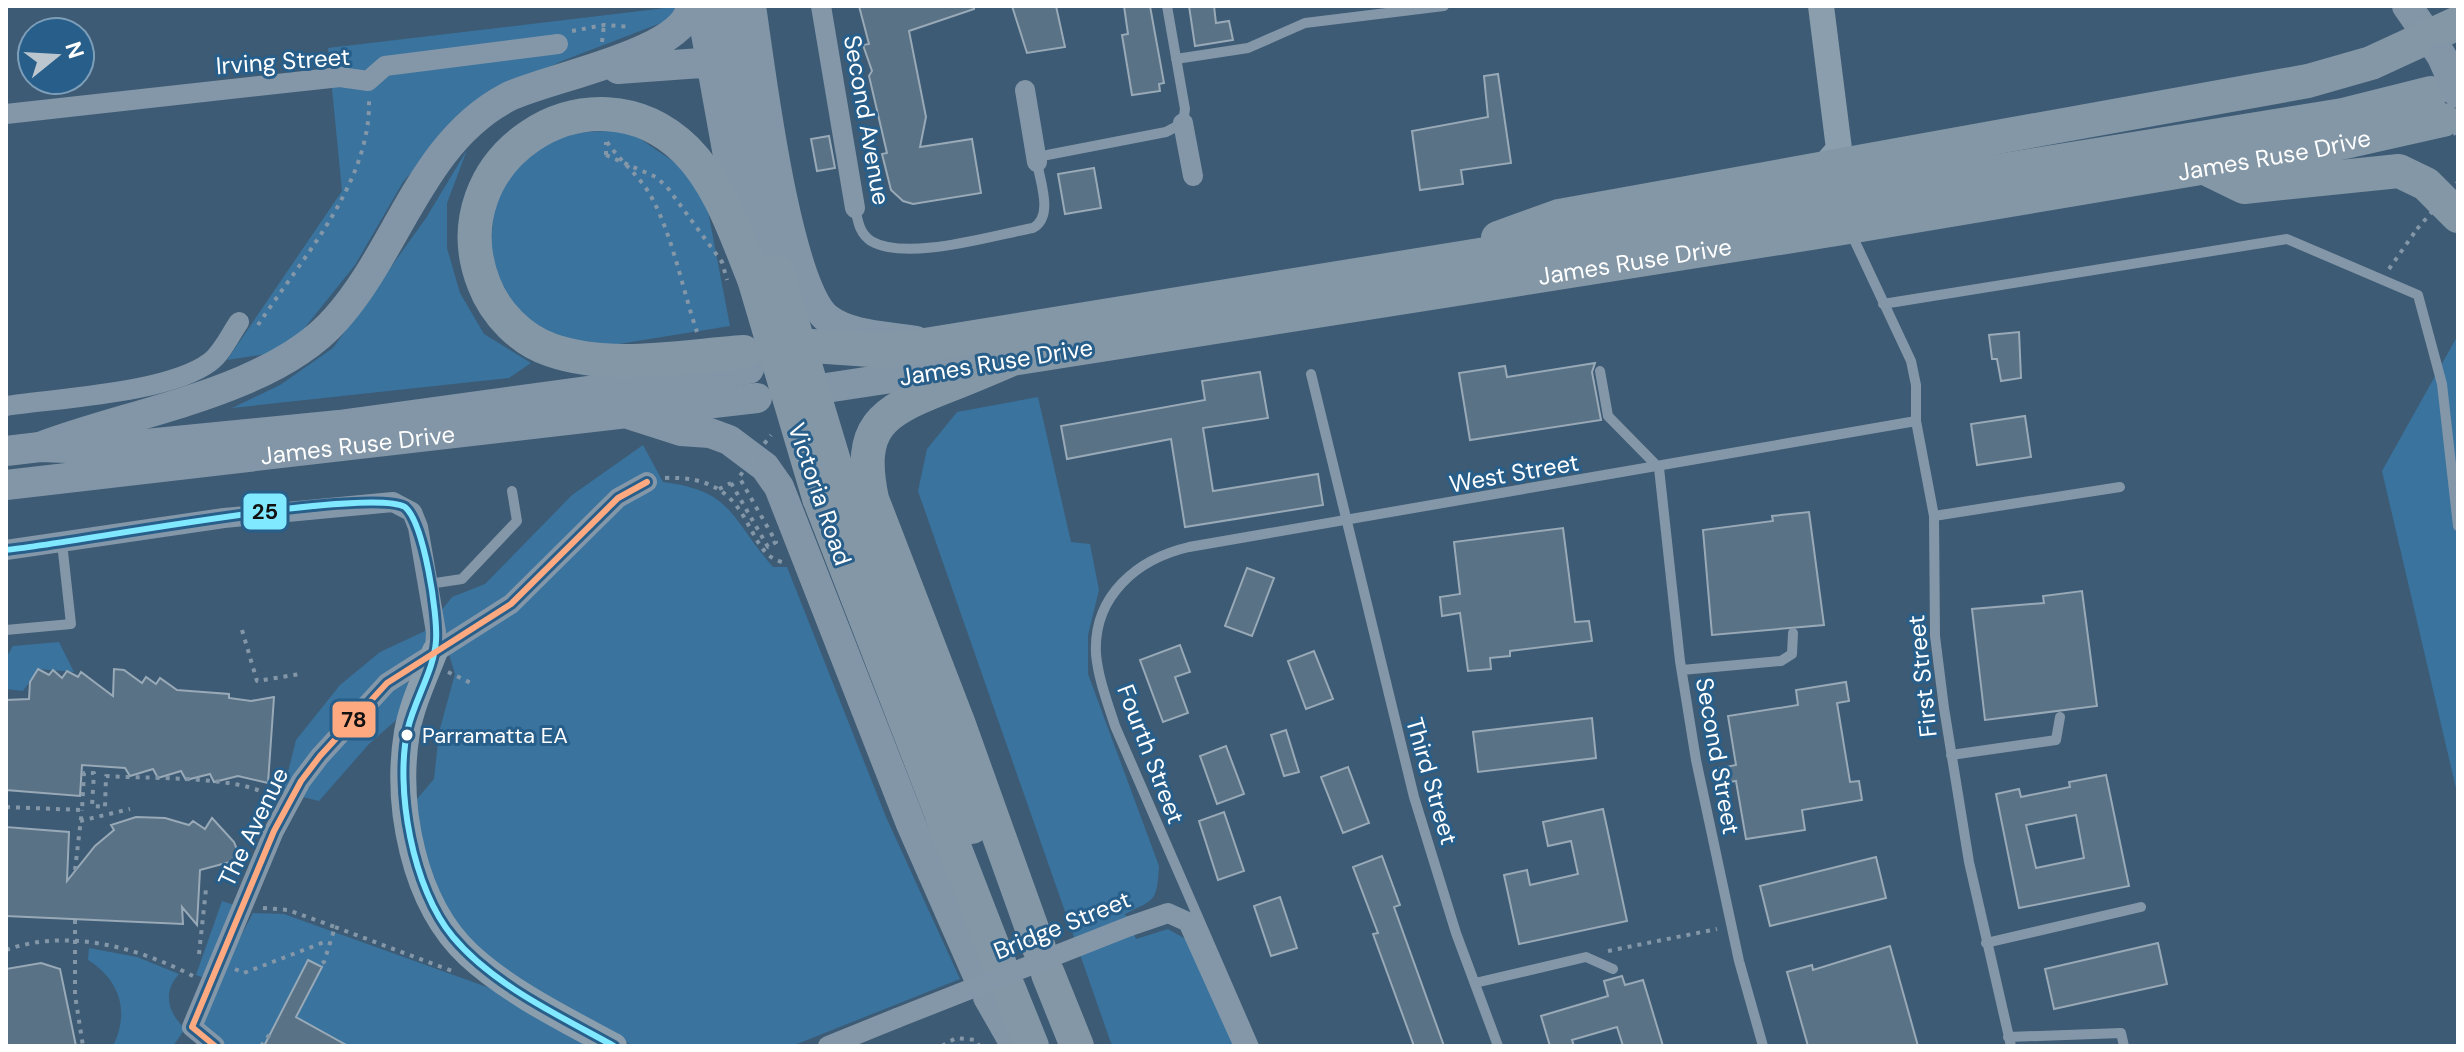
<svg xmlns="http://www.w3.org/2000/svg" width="2464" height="1052" viewBox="0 0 2464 1052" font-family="'DM Sans',sans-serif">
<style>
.green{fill:#39739e}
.building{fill:#5a7285;stroke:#98a9b7;stroke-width:2;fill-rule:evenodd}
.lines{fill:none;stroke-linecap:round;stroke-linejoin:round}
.path{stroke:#8497a8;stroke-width:4;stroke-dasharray:4 6;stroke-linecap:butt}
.lane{stroke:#8497a8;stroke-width:10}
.street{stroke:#8497a8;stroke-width:20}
.secondary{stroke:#8b9ead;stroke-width:26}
.primary{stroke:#8396a7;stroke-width:30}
.highway{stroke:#8497a7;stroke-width:34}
.path-bridge{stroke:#8497a8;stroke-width:4;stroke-dasharray:4 6;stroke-linecap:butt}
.street-bridge{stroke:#8497a8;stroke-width:20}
.primary-bridge{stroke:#8396a7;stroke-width:30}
.highway-bridge{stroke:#8497a7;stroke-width:34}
.bus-1-casing{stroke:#275e8a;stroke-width:12}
.bus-2-casing{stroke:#275e8a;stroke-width:12}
.bus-1{stroke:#80e8ff;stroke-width:6}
.bus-2{stroke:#ffa980;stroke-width:6}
.bus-dot{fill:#fff;stroke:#275e8a;stroke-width:3}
.labels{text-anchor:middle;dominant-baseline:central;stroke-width:6;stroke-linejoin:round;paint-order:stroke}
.bus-label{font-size:22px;fill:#fff;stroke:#275e8a;text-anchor:start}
.street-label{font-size:24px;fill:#fff;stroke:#275e8a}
.line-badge{stroke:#275e8a;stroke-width:3}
.pale-badge-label{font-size:22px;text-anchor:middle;font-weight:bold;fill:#111}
</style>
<rect width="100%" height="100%" fill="#3d5b74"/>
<!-- green -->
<path class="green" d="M682 6 674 18 562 61 470 106 403 182 355 265 286 351 227 360 342 191 328 48Z
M627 130 692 174 708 211 730 326 600 347 553 339 525 317 504 295 489 266 496 187 551 134Z
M467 150 447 203V248L460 293 484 334 531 363 509 378 232 408 280 385 333 348 426 218Z
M2458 335V797L2382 471Z
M1038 397 1071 542 1090 544 1099 590 1088 635V674L1159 866C1157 902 1155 899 1125 914L1136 939 1168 929 1191 942 1234 1046H1112L918 491 927 449 957 412Z
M643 445 663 482C734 491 730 518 773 567H787L886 817 960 979 792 1046H633L510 974 466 942 426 873 416 800 434 779 439 732 455 674 444 638 412 663 402 715 369 744 319 801 283 792 296 740 340 685 380 652 425 631 452 597 485 584 572 495Z
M59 642 74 672 39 669 23 691 6 689V658L13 646Z
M222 901 234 905 208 979 196 975Z
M253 913 284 914 498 991 592 1046H227L196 1021Z
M89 948 137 957 179 974C162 993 168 1012 185 1029L173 1046H113C130 1012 120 980 88 960Z"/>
<!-- building -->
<path class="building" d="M859 6H974V9L909 31 926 117 920 147 972 139 981 193 913 204 903 201 891 190 882 154 887 153 869 76 872 71 863 45 869 44Z
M1012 6H1056L1065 47 1027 53Z
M1124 6H1150L1164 83 1159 84 1160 91 1132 95 1122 35 1128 34Z
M1189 6H1214L1216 23 1229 21 1233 40 1195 46Z
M1498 74 1511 163 1461 170 1463 184 1420 190 1412 131 1488 117 1484 76Z
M829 136 835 168 817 171 811 139Z
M1094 168 1101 208 1065 214 1058 174Z
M2019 332 2021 378 2001 381 1997 359H1992L1989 335Z
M1595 363 1592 372 1601 420 1470 440 1459 373 1505 366 1507 377Z
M1260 372 1268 418 1203 428 1213 491 1318 474 1323 505 1185 527 1171 439 1067 459 1061 426 1205 400 1202 381Z
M2025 416 2031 457 1977 465 1971 424Z
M1809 512 1824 625 1712 635 1703 530 1773 521 1772 516Z
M1563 528 1575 622 1589 621 1592 641 1510 651V656L1490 658 1491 669 1468 671 1460 613 1442 616 1440 597 1460 594 1454 542Z
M1247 568 1274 578 1252 636 1225 626Z
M2082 591 2097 706 1985 720 1972 609 2044 603 2043 596Z
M1180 645 1190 672 1175 677 1188 713 1163 722 1140 660Z
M1314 651 1333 699 1306 709 1288 661Z
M38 669 49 675 53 670 62 678 67 671 78 677 81 672 113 696 114 669 124 670 142 683 146 677 156 684 160 678 177 690 229 694V698L251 701 274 697 268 783 238 776 214 782 210 774 186 780 181 771 158 778 153 769 130 776 125 768 82 765 80 796 6 790V700L29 699 30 682Z
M1846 682 1849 701 1837 703 1850 782 1859 781 1862 800 1802 810 1805 830 1746 839 1736 781 1718 784 1716 769 1736 765 1728 716 1798 705 1796 690Z
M1592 718 1596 758 1478 772 1473 732Z
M1286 730 1299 772 1284 776 1271 735Z
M1226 746 1244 794 1217 804 1200 756Z
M1348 767 1369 823 1343 833 1321 777Z
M2106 775 2129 886 2019 908 1996 794 2019 789 2021 797 2070 787 2069 782ZM2076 815 2084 858 2036 868 2026 825Z
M1603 809 1627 921 1519 944 1504 875 1527 870 1530 885 1578 874 1571 841 1548 846 1543 822Z
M1224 812 1244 871 1218 880 1199 821Z
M136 817 165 818 189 825 193 821 205 829 212 818 234 842 241 859 200 870 197 925 182 907 183 924 6 916V827L69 832 67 881 95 846 114 830 111 825Z
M1382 856 1400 905 1394 907 1444 1046H1414L1373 934 1378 933 1353 867Z
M1876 857 1886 898 1770 926 1760 886Z
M1280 897 1297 948 1271 956 1254 906Z
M2158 943 2167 984 2054 1009 2045 969Z
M1890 946 1918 1046H1808L1787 972 1812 965 1813 970Z
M308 960 322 967 296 1017 348 1046H264Z
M41 963 60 969 76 1046H6V969Z
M1622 976 1625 985 1643 980 1663 1046H1623L1617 1027 1572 1040 1574 1046H1550L1541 1016 1608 996 1604 981Z"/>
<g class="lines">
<!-- path -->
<path class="path" d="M572 31 604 25 631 27
M602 42 604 25
M607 142C622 164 641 176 653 200 673 238 683 291 697 332
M606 155V142
M2389 269 2417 229
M258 325C302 258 371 183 369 100
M665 478C757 474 741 552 782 562
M719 489 731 483
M242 630 257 681 300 674
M448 672 471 683
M6 807 82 810 84 773H94L92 806 105 807 106 776C144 779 247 775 272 798
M80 821 130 809
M75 870 82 810
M263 908 288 910 335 927 324 962 319 965
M75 920V995L83 1046
M335 927 452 971
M6 950C67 928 137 947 193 976
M1608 951 1717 929
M199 954 206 889
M235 969 244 973 327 941
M261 1046 273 1030
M942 1046 956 1038 976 1040 979 1046"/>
<!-- lane -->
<path class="lane" d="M1176 59 1248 48 1305 23 1444 6
M855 208C858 221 859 233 871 241 907 262 993 235 1033 228 1054 216 1040 182 1037 162L1042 156 1166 132 1183 123 1185 109 1167 6
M1850 231 1911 361 1916 385V421L1934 516 1935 636 1944 708 1969 862 2011 1046
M1883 304 2287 239 2418 295 2442 384 2458 526
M1600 371 1608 416 1659 468 1680 661 1696 760 1739 961 1763 1046
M1311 374 1414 797 1456 933 1498 1046
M1934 516 2120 487
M429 584 462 579 517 521 512 491
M6 630 71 624 62 543
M1682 670 1781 661 1792 654 1793 633
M1951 755 2056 740 2060 717
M1986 943 2141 907
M1475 983 1586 957 1613 969
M2008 1037 2121 1033 2124 1046
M1254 1046 1115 726C1108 704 1098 678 1096 654 1093 596 1137 559 1189 547L1916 421"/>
<!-- street -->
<path class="street" d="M821 6 855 208
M1025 90 1037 162
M6 114 340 77 368 81 385 66 558 44
M1183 123 1193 176
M6 406C59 398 169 393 210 362 222 353 230 335 239 322
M6 550 224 518 393 502 412 512 418 527 436 632 435 651
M1130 926 1168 913 1188 922 1244 1046
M215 1046 192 1027 274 831 301 781 320 756 387 683 511 604 618 498 647 482
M828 1046 897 1018"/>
<!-- secondary -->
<path class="secondary" d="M1821 170 1839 149 1821 6
M435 651C425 677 412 704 407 732 395 805 413 903 469 955 509 992 566 1020 614 1046"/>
<!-- primary -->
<g class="primary">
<path d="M701 6 740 222"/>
<path d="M724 6 753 175 777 272"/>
<path d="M751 6C760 65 786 287 828 319 850 336 889 336 916 341"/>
<path d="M2407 6 2441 55"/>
<path d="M618 69 701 63 726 75"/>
<path d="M826 388 978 365"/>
<path d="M631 415 681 431 710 433 729 440 765 467 779 487 911 824 977 974"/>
<path d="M40 447C130 412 271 393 336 319 398 250 421 142 508 97 548 77 685 54 691 6"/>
<path d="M6 451 40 447 95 449 339 425 749 369"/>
<path id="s1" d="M6 485 757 398"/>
<path d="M988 997 1016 1046"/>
</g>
<!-- highway -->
<g class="highway">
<path d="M2205 168 2244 187 2399 171 2426 184 2458 216"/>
<path d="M1498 238 1559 216 2308 81 2371 63 2458 23"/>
<path d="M812 346 885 351 931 344 2343 115 2431 93"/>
<path d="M744 352C682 356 612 371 551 350 521 340 495 313 484 284 435 160 591 57 686 150 720 184 736 235 754 279"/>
<path d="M842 488 972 827"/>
<path d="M819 498 1000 965"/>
<path id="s2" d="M1039 948 958 722 872 499C857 427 881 412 942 388 965 379 989 369 1012 359L1849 227 2314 149 2443 120"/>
<path d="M1048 974 1077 1046"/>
<path d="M1009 989 1032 1046"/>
</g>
<!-- path-bridge -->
<path class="path-bridge" d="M2446 113 2458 140
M606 155 656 177 667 187 722 262 727 280
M2417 229 2458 182
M731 483 768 547 776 542 739 477 771 435"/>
<!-- street-bridge -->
<path class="street-bridge" d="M897 1018 1130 926"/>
<!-- primary-bridge -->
<path class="primary-bridge" d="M2442 57 2458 93"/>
<!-- highway-bridge -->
<path class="highway-bridge" d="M777 272 842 488
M754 279 819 498"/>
<defs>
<path id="bus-1" d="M6 550C70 544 368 486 405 507 424 523 438 615 436 641 434 670 415 699 408 728 394 788 413 890 453 937 493 985 560 1016 614 1046"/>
<path id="bus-2" d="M215 1046 192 1027 274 831 301 781 320 756 387 683 511 604 618 498 647 482"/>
</defs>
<!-- bus-1 casing -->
<use href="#bus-1" class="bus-1-casing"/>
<!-- bus-2 casing -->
<use href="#bus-2" class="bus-2-casing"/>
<!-- bus-1 -->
<use href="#bus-1" class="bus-1"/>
<!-- bus-2 -->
<use href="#bus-2" class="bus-2"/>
</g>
<!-- markers -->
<circle class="bus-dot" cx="407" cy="735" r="7"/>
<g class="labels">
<!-- bus labels -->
<g class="bus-label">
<text x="422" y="735">Parramatta EA</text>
</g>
<!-- street labels -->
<g class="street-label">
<text transform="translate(283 61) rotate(-4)">Irving Street</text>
<text transform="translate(867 120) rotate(80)">Second Avenue</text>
<text stroke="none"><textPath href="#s2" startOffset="1984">James Ruse Drive</textPath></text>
<text stroke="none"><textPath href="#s2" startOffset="1336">James Ruse Drive</textPath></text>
<text transform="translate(996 362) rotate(-9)">James Ruse Drive</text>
<text stroke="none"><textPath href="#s1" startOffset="354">James Ruse Drive</textPath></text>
<text transform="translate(1514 473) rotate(-10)">West Street</text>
<text transform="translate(820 494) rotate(71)">Victoria Road</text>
<text transform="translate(1922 676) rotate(-96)">First Street</text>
<text transform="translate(1151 754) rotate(69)">Fourth Street</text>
<text transform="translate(1718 756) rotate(80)">Second Street</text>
<text transform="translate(1432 781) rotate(74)">Third Street</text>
<text transform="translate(253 827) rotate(-64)">The Avenue</text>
<text transform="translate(1062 925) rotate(-22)">Bridge Street</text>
</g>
</g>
<g class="line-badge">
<rect x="242" y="492" width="46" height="39" rx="8" fill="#80e8ff"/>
<rect x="331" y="700" width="46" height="39" rx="8" fill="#ffa980"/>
</g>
<g class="pale-badge-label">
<text x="265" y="519">25</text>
<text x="354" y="727">78</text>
</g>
<!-- border -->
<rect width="2464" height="1052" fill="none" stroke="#ffffff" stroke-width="16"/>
<!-- north arrow -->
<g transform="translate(56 56) rotate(72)"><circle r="38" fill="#275e8a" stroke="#7d9eb9" stroke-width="2"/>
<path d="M0-6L14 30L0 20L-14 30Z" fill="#bbc6ce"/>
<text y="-12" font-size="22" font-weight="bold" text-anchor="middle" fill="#ffffff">N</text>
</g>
</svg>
